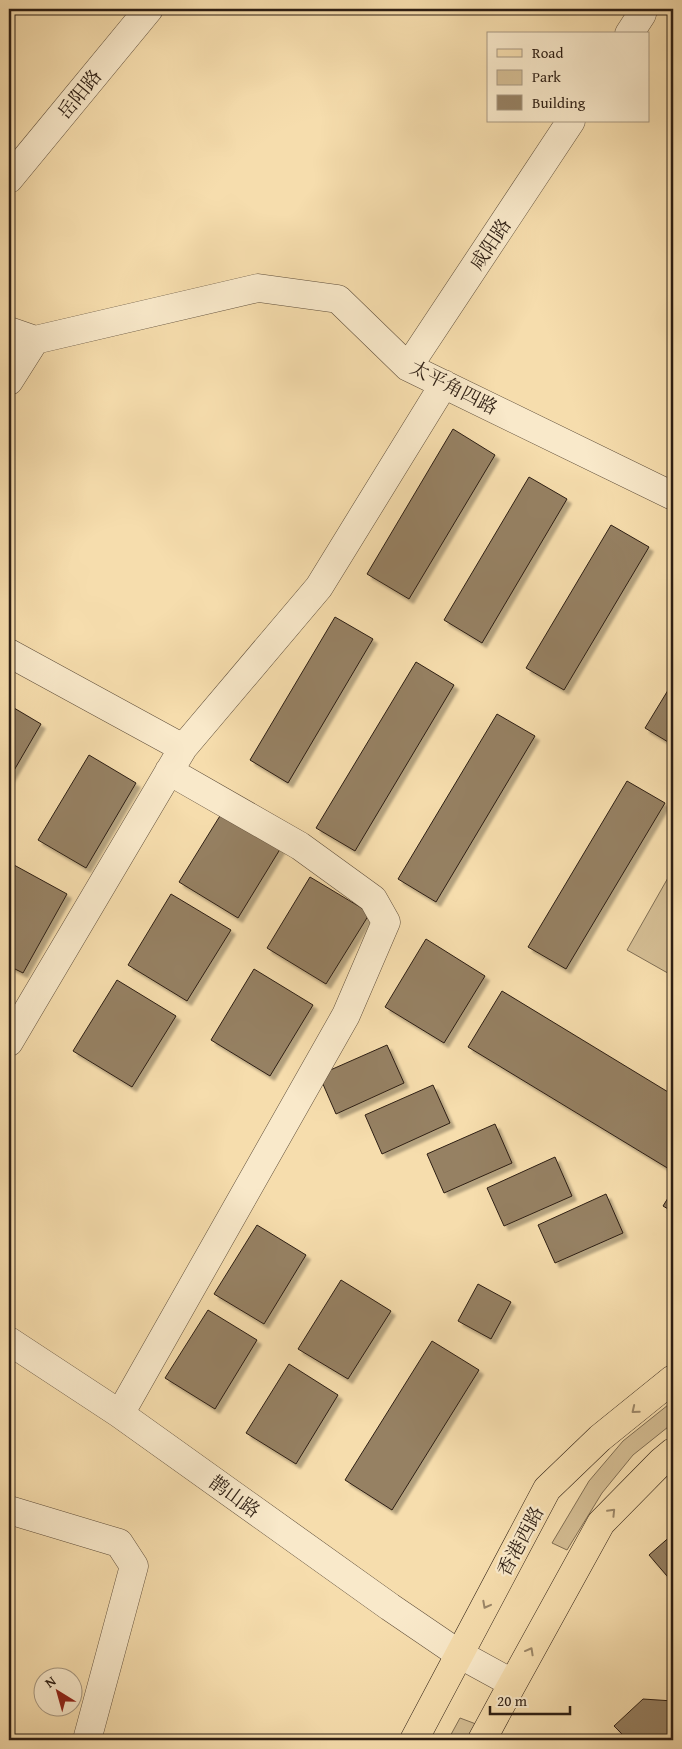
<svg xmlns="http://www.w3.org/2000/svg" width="682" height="1749" viewBox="0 0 682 1749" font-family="'Gentium Book Plus','Noto Serif SC',serif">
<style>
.green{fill:#d4bd93;stroke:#806e53}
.building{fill:#968163;stroke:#2d1e13;filter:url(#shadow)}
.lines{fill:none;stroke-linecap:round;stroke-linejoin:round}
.minor-casing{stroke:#5f4e3a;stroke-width:29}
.major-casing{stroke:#2d1e13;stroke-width:29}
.minor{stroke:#f9e9ca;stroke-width:28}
.major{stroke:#f6ddad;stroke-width:28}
.oneway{stroke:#9c8768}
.labels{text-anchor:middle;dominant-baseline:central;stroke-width:4.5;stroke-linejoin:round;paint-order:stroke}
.street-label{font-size:19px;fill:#2d1e13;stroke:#f9e9ca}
</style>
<defs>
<filter id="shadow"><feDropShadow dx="4.5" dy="4.5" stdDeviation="1" flood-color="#0004"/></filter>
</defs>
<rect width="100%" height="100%" fill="#f6ddad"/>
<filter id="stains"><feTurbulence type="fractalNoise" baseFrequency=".004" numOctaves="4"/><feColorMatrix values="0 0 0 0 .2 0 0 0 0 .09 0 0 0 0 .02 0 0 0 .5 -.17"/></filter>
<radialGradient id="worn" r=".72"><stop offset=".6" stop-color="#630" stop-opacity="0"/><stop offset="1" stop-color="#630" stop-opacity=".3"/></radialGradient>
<!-- green -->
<path class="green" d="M673 869V976L627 950Z
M673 1401V1423L633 1455 602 1493 567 1550 552 1543 589 1481 623 1441Z
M460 1718 476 1724 468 1740H448Z"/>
<!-- building -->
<path class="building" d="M453 429 495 455 409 599 367 574Z
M529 477 567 499 482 643 444 620Z
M611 525 649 547 564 690 526 668Z
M335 617 373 639 288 783 250 760Z
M416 662 454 685 355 851 316 828Z
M673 682V745L645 728Z
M9 705 41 724 9 779Z
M497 714 535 736 436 902 398 879Z
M89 755 136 783 86 868 38 840Z
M627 781 665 803 566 969 528 947Z
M223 811 282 846 238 918 179 882Z
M14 865 67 894 23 973 9 966V874Z
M310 877 370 913 326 984 267 948Z
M171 894 231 930 187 1001 128 965Z
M426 939 485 976 444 1043 385 1007Z
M254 969 313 1005 270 1076 211 1040Z
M117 980 176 1016 132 1087 73 1051Z
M502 991 673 1095V1162L669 1169 468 1047Z
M387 1045 404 1083 336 1114 319 1075Z
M433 1085 450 1123 382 1154 365 1115Z
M495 1124 512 1163 444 1193 427 1154Z
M555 1157 572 1196 504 1226 487 1188Z
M673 1190V1212L663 1206Z
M606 1194 623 1233 555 1263 538 1225Z
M257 1225 306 1255 264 1324 214 1294Z
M341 1280 391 1311 348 1379 298 1349Z
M478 1284 511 1302 491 1339 458 1321Z
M208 1310 257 1340 215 1409 165 1378Z
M432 1341 479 1370 392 1510 345 1480Z
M289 1364 338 1395 296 1464 246 1433Z
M673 1534V1583L649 1555Z
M643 1699 673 1701V1740H628L614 1726Z"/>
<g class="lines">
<defs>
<path id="minor" d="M629 34 642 14 643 9
M9 179 149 9
M9 331 35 340 258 288 338 299 408 367 673 496
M408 367 571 121
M9 381 35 340
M9 653 183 748 9 1042
M183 748 319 587 444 384
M9 1341 120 1414 390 1607 459 1654 512 1683
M120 1414 346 1015 386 922 373 899 300 846 169 771
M9 1510 119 1543 134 1566 87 1740"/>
<path id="major" d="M414 1740 547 1489 600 1438 673 1379
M482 1740 509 1690 601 1523 661 1462 673 1452"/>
</defs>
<!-- minor casing -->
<use href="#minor" class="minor-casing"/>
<!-- major casing -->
<use href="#major" class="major-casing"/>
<!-- minor -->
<use href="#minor" class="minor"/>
<!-- major -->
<use href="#major" class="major"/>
</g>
<!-- one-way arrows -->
<defs><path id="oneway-chevron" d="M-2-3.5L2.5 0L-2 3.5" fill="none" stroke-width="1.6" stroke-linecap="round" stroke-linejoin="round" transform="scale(1.25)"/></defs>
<g class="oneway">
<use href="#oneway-chevron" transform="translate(635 1410) rotate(141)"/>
<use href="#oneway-chevron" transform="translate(612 1512) rotate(-46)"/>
<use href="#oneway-chevron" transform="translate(486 1605) rotate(118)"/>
<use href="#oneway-chevron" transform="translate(530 1651) rotate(-61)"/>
</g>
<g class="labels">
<!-- street labels -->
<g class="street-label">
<text transform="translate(79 94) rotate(-51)">岳阳路</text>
<text transform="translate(490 244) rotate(-56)">咸阳路</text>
<text transform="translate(454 387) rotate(27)">太平角四路</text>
<text transform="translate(235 1496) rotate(36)">鹊山路</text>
<text transform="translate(520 1541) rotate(-62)">香港西路</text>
</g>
</g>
<!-- margin -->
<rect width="682" height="1749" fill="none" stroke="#f6ddad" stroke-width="30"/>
<rect x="10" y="10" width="662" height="1729" fill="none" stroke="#2d1e13" stroke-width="2.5"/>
<rect x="15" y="15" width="652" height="1719" fill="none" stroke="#2d1e13"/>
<!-- legend -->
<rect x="487" y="32" width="162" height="90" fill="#f9e9ca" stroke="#a79881"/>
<rect x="497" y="49" width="25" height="8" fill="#f6ddad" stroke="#a79881"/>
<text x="532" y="58" font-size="15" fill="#2d1e13">Road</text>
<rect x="497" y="70" width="25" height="15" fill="#d4bd93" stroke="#a79881"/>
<text x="532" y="82" font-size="15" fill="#2d1e13">Park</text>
<rect x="497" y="95" width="25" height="15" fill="#968163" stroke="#a79881"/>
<text x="532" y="108" font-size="15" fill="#2d1e13">Building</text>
<!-- north arrow -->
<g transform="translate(58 1692) rotate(323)"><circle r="24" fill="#f9e9ca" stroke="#a79881"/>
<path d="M0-4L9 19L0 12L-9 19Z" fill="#8f2418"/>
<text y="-8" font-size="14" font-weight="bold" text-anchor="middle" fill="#2d1e13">N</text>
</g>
<!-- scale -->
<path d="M490 1706v8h80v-8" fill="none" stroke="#2d1e13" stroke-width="2.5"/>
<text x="497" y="1706" font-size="15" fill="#2d1e13" stroke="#f9e9ca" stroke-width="4" paint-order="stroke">20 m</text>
<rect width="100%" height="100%" filter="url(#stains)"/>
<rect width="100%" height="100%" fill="url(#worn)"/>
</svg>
